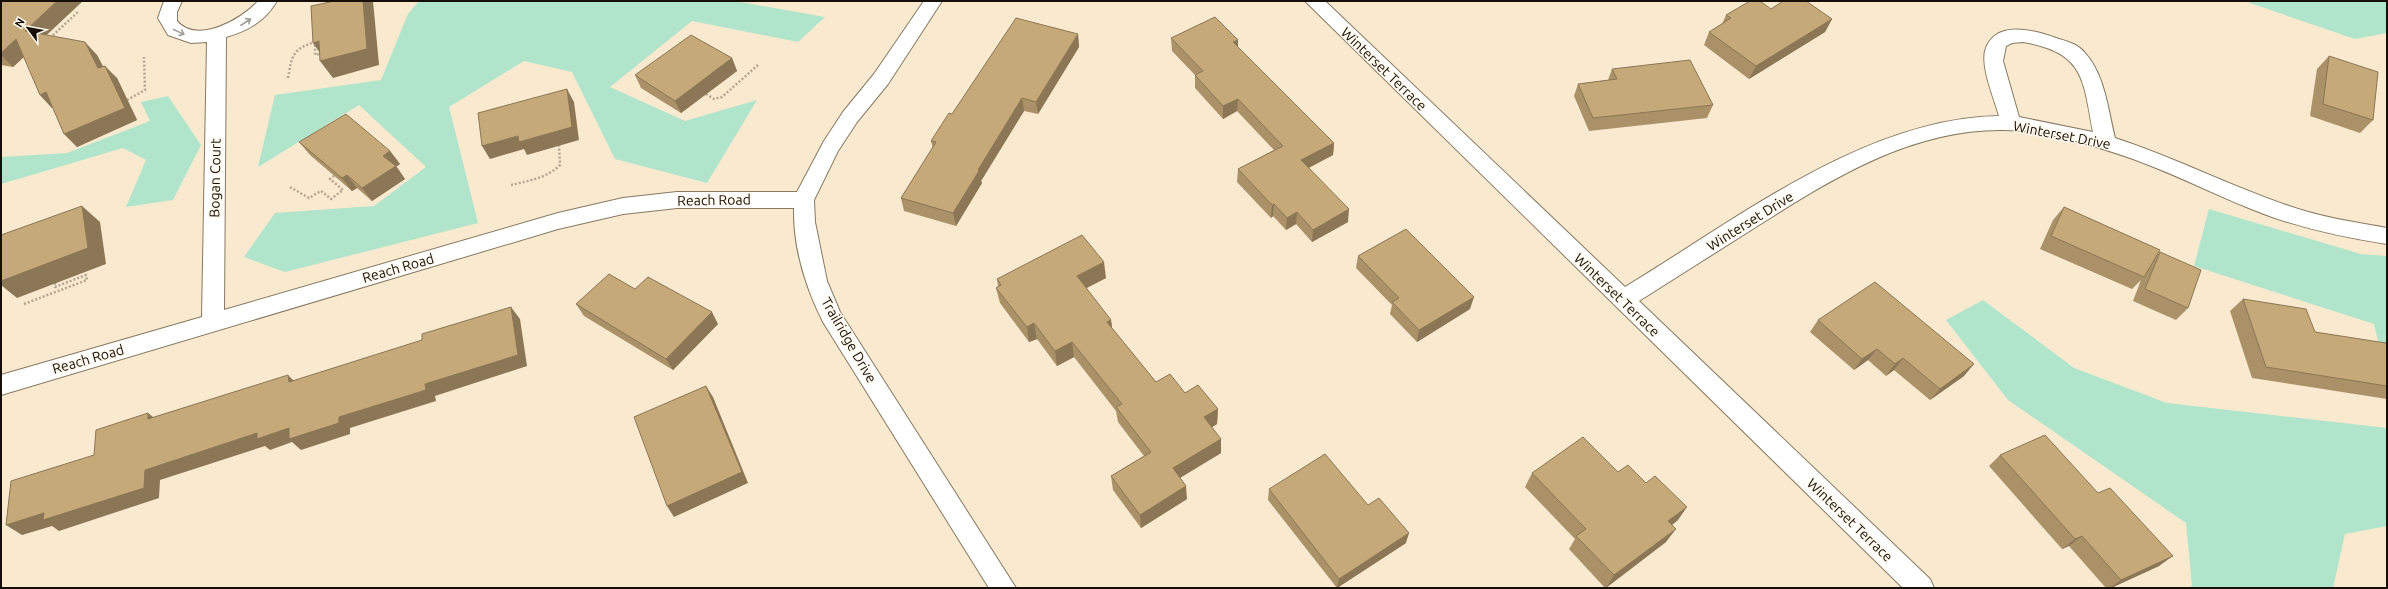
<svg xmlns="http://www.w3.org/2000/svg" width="2388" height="589" viewBox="0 0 2388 589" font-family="Ubuntu,sans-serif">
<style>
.green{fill:#b0e5cc}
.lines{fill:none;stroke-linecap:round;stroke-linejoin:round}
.street-casing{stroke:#877962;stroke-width:2}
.path{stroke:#b3a692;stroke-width:2.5;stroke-dasharray:2 2;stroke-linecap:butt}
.street{fill:#fff;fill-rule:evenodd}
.wall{fill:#aa9168}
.shaded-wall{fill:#8b7655}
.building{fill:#c6a979;stroke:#8b7655}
.oneway{stroke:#a19f9c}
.labels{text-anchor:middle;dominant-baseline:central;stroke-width:3;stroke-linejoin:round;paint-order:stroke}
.street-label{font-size:14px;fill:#150f07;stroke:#fef8ed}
</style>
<rect width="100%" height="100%" fill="#f9e9cf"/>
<!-- green -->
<path class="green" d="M419 1H735L825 17 798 42 692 21 610 87 685 121 757 100 707 183 615 159 572 72 524 61 449 107 478 223 285 272 244 257 275 213 374 206 426 167 359 105 258 167 275 95 381 80 408 14Z
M2244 1H2387V33L2355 39Z
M168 96 201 145 173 200 126 207 146 160 123 148 1 184V157L67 153 150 121 141 102Z
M2209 209 2361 254 2387 256V378L2374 324 2194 266Z
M1983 300 2074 368 2167 403 2387 428V526L2345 534 2333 588H2187L2192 586 2186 523 2008 400 1946 320Z"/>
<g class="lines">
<defs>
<path id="street" d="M164 1H182L177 12V21C197 45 242 19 258 1H277C265 21 248 31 226 37L224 310 558 213 623 198 677 192H797L824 141 843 112 874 74 924 1H942L888 84 857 122 838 151 814 200 815 222 827 281 840 312 1016 588H989L823 322C806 288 793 247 794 208H677L623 214 558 229 1 395V375L202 317 207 42 191 43 168 35 158 18Z
M1305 1H1325L1625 287C1736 220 1865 118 1999 116 1994 98 1981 68 1985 51 1994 19 2034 30 2056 38 2066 41 2078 44 2085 53 2105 75 2108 110 2115 138 2174 157 2230 186 2289 206 2320 217 2354 222 2387 228V244C2348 238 2310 230 2272 217 2225 200 2180 176 2133 159 2092 145 2046 130 2003 130 1912 129 1833 178 1759 225 1719 250 1679 276 1639 301L1930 579 1934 588H1903ZM2023 42C2084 53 2083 78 2093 132L2019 117 2003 61 2006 46 2012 43Z"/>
</defs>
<!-- street casing -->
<use href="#street" class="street-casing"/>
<!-- path -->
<path class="path" d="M50 38 79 11
M288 78C292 56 292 49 315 42V55L322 53
M706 94 714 99 722 97 758 65
M127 100 145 90 144 57
M511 185C528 181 547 178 560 165L559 145
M290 187 309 198 321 191 331 199 343 190 330 179 334 176
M24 304 87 280 86 275 55 287V283"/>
<!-- street -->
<use href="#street" class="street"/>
</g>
<!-- wall -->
<path class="wall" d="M1 1 47 35 97 55 103 66 117 78 137 120 77 147 53 107 52 108 40 95 24 57 13 67 1 65Z
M1771 9 1832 19 1825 32 1749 79 1704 45 1709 32 1722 24 1726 15Z
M1078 34 1079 47 1038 114 1024 111 981 181 982 183 956 226 904 211 901 198 933 148 931 141 952 114Z
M1171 38 1238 47 1334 143 1333 155 1309 168 1348 222 1312 242 1296 224 1286 230 1273 216 1271 218 1237 182 1238 169 1274 150 1237 111 1223 119 1195 88V75L1172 51Z
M2329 56 2373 120 2360 133 2310 116 2317 69Z
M732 58 737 71 681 113 641 88 635 75Z
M1612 69 1713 105 1707 118 1589 131 1574 96 1578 84 1608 80Z
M299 142 390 151 400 164 396 166 405 179 372 201 357 188 352 191 310 155Z
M2064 207 2157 255 2160 252 2188 308 2176 320 2133 301 2141 280 2132 289 2040 249 2053 220Z
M1358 256 1470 309 1417 342 1390 314 1392 305 1356 268Z
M1106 278 1086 288 1111 320 1112 328 1156 382 1185 393 1218 409 1217 424 1212 427 1221 453 1180 478 1187 499 1141 528 1113 490 1111 476 1144 456 1118 422 1116 411 1074 357 1057 366 1037 339 1029 342 1000 303 996 288 998 286 997 279Z
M2243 299 2315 332 2387 346V399L2252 378 2230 311Z
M576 304 718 324 673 370 584 316Z
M1818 320 1964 376 1930 400 1894 370 1886 376 1868 360 1854 370 1810 332Z
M2000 455 2098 493 2159 566 2111 588H2106L2069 546 2062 549 1989 466Z
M1618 472 1678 520 1672 525 1666 542 1605 588 1569 549 1575 539 1525 487 1532 473Z
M1269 489 1406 543 1337 588 1268 500Z"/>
<!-- shaded-wall -->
<path class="shaded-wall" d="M57 1H83L37 44 25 31Z
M363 1H373L379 65 333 78 320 61Z
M1832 19 1825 32 1749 79 1756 66Z
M1078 34 1079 47 1038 114 1036 102Z
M16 39 29 52 13 67 1 55V53Z
M1238 40V53L1233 42Z
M319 41 325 60 313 43Z
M85 42 97 55 110 81 98 68Z
M732 58 737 71 681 113 675 101Z
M105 66 117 78 137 120 77 147 64 134Z
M567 89 574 102 579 140 527 155 524 149 490 159 482 146Z
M46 92 59 105 52 108 40 95Z
M1022 98 1024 111 981 181 982 183 956 226 953 213 978 170Z
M1238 99 1237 111 1223 119V106Z
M1334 143 1333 155 1300 172 1301 160Z
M390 151 400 164 393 169 383 156Z
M396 166 405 179 372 201 362 188Z
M347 175 357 188 352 191 342 178Z
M1274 204 1273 216 1271 218 1272 205Z
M82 206 100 222 106 264 17 298 1 285V281Z
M1349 209 1348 222 1312 242 1313 230Z
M1297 212 1296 224 1286 230 1287 218Z
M1104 262 1106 278 1079 292 1077 276Z
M1474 297 1470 309 1417 342 1419 330Z
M511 307 520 319 527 366 435 396 436 401 350 428V434L301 450 292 442 270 450 265 446 160 480 159 498 59 531 52 526 22 535 6 525 145 470 257 433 289 428 339 417 425 384Z
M712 312 718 324 673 370 666 359Z
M1111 320 1113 335 1107 322Z
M1034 323 1037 339 1029 342 1027 327Z
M1072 342 1074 357 1057 366 1055 351Z
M1877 349 1868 360 1854 370 1862 359Z
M1903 358 1894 370 1886 376 1895 364Z
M1974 364 1964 376 1930 400 1940 389Z
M288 375 300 387 289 382Z
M706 386 713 397 748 483 674 517 667 506Z
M1218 409 1217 424 1204 432V417Z
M148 413 162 424 148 419Z
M1221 439V453L1173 482V468Z
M1186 486 1187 499 1141 528 1140 515Z
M1687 507 1678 520 1659 535 1668 521Z
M1676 529 1666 542 1606 588 1614 575Z
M1409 533 1406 543 1337 588 1339 579Z
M2082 536 2069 546 2062 549 2075 539Z
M2173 556 2159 566 2111 588H2110L2121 580Z"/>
<!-- building -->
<path class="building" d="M1 1H57L25 31 85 42 98 68 105 66 125 108 64 134 46 92 40 95 16 39 1 53Z
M330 1H363L367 49 320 61 319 41 313 43 311 6 330 2Z
M1750 1H1760L1771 9 1783 1H1806L1832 19 1756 66 1709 32 1731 18 1726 15Z
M1215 17 1238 40 1233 42 1334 143 1301 160 1349 209 1313 230 1297 212 1287 218 1274 204 1272 205 1238 169 1283 146 1238 99 1223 106 1195 75 1203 71 1171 38Z
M1016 18 1078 34 1036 102 1022 98 978 170 979 171 953 213 901 198 936 142 931 141 949 113 952 114Z
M691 35 732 58 675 101 635 75Z
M2329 56 2378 72 2373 120 2323 104Z
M1690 60 1713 105 1593 118 1578 84 1617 79 1612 69Z
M567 89 572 127 519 142 518 136 482 146 478 113Z
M346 114 390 151 383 156 396 166 362 188 347 175 342 178 299 142Z
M82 206 88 248 1 281V235Z
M2064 207 2160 250 2144 277 2051 236Z
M1406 229 1474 297 1419 330 1392 302 1399 298 1358 256Z
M1082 235 1104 262 1077 276 1111 320 1107 322 1156 382 1170 374 1185 393 1198 385 1218 409 1204 417 1221 439 1173 468 1186 486 1140 515 1111 476 1151 452 1116 407 1122 404 1072 342 1055 351 1034 323 1027 327 996 288 1001 285 997 279Z
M2160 252 2201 270 2188 308 2145 289Z
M609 274 635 289 648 277 712 312 666 359 576 304Z
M1875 282 1974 364 1940 389 1903 358 1895 364 1877 349 1862 359 1818 320Z
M2243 299 2306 309 2315 332 2386 343 2387 346V386L2266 367Z
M511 307 518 355 425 384 426 390 339 417V423L289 439V428L257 439V433L145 470 144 488 43 520 44 513 6 525 11 481 94 455 96 430 148 413V419L288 375 289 382 422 340V334Z
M706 386 742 472 667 506 634 417Z
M2045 435 2098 493 2110 488 2173 556 2121 580 2082 536 2075 539 2000 455Z
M1583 437 1618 472 1628 465 1646 483 1655 476 1687 507 1668 521 1676 529 1614 575 1576 536 1586 529 1532 473Z
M1325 454 1368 505 1379 498 1409 533 1339 579 1269 489Z"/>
<!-- one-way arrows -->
<defs><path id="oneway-shaft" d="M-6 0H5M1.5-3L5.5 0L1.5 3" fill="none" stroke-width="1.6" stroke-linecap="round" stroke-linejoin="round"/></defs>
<g class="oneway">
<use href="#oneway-shaft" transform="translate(246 22) rotate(-33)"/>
<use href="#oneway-shaft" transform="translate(179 32) rotate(25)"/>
</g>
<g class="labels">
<!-- street labels -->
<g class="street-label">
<text transform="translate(1384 69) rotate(44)">Winterset Terrace</text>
<text transform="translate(2062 135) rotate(11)">Winterset Drive</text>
<text transform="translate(215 178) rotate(-89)">Bogan Court</text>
<text transform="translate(714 200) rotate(-1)">Reach Road</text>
<text transform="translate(1750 221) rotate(-32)">Winterset Drive</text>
<text transform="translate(398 268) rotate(-16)">Reach Road</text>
<text transform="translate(1617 295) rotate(44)">Winterset Terrace</text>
<text transform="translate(849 340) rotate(60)">Trailridge Drive</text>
<text transform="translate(88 359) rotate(-16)">Reach Road</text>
<text transform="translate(1850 520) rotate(44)">Winterset Terrace</text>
</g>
</g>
<!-- border -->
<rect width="2388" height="589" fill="none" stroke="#150f07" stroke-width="4"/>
<!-- north arrow -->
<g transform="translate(28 28) rotate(302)" stroke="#fef8ed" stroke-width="3" paint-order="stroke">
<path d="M0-3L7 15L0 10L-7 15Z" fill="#150f07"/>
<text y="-6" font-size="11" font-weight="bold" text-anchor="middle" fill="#150f07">N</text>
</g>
</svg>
